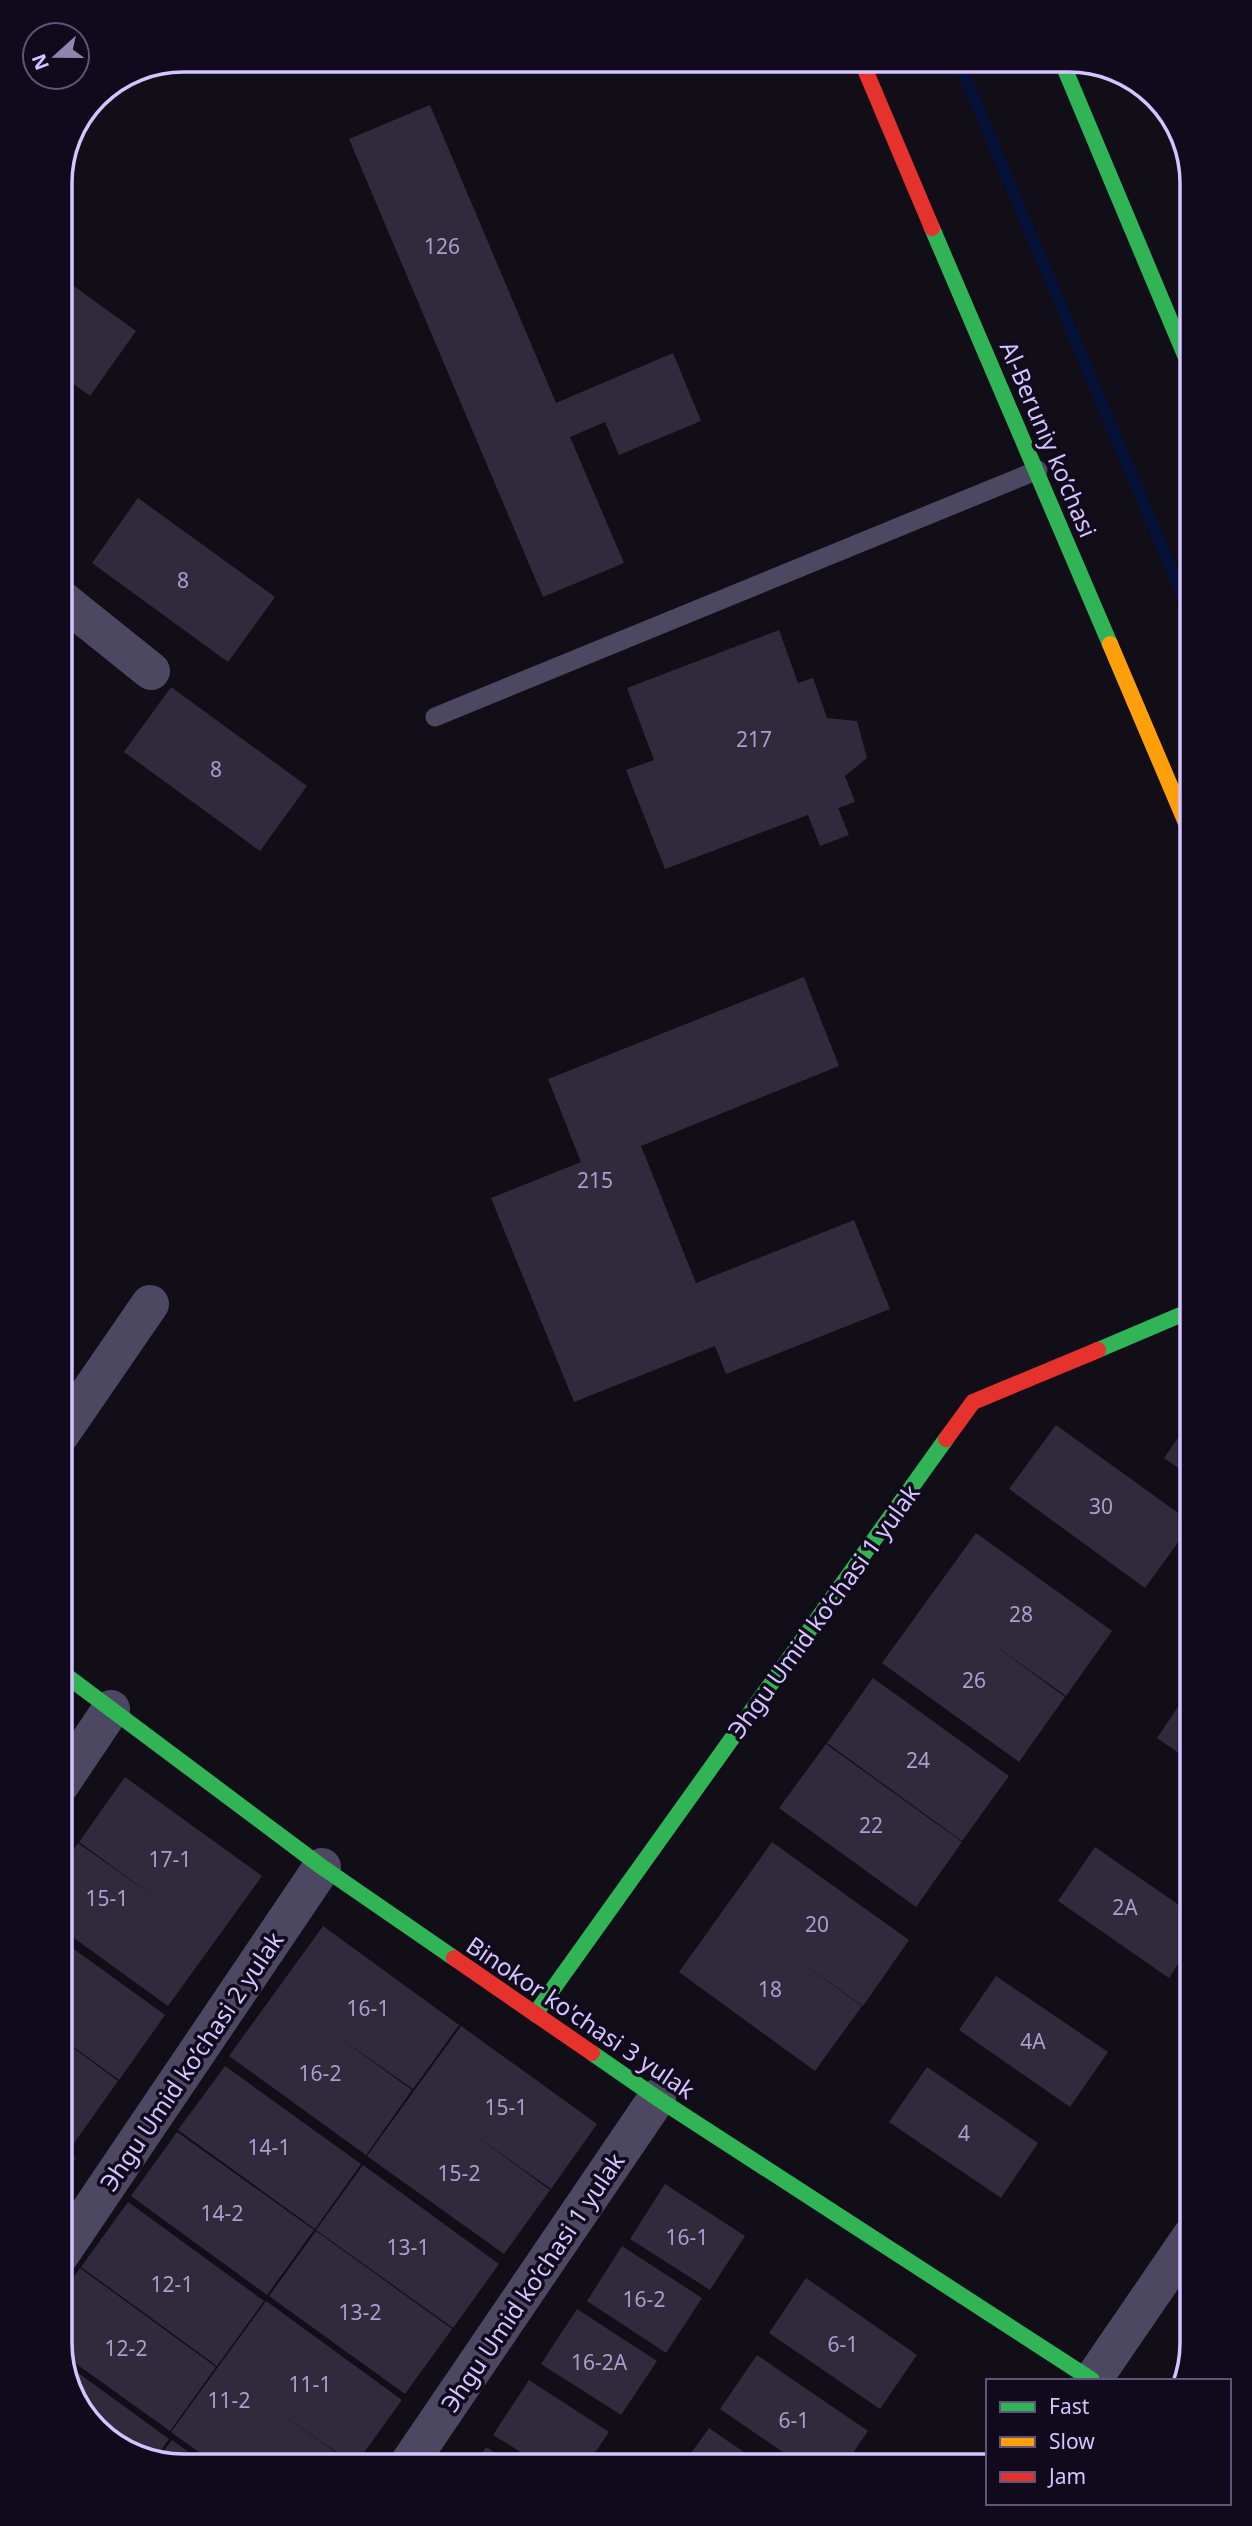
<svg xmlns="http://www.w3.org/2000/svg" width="1252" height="2526" viewBox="0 0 1252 2526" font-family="'Noto Sans',sans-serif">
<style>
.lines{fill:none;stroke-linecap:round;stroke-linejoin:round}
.stream{stroke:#061137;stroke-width:12}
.building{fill:#302b3c}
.lane{stroke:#4d4862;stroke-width:19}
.street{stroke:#4d4862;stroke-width:38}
.fast{stroke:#30b455;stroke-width:16}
.slow{stroke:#ff9f0a;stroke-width:16}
.jam{stroke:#e5322d;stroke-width:16}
.labels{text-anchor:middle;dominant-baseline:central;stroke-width:7;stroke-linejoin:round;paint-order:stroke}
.number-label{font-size:21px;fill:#ab9ece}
.street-label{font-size:24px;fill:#d4c5ff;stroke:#100a1c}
.rim{fill:none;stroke:#d4c5ff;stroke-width:3.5}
</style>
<rect width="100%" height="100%" fill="#110e18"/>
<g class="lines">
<!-- stream -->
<path class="stream" d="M958 60 1192 619"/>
</g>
<!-- building -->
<path class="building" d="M430 105 556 403 673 353 701 421 619 455 605 422 570 437 624 563 543 597 349 139Z
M60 276 136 331 90 396 60 374Z
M138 498 275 597 228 662 92 563Z
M779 630 798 683 813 678 827 718 857 721 867 758 845 776 855 802 838 808 849 835 820 846 808 815 665 869 626 770 654 760 627 688Z
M171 687 307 786 260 851 124 752Z
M804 977 839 1066 641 1146 696 1283 854 1220 890 1309 726 1374 715 1346 574 1402 491 1198 581 1162 548 1079Z
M60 1213 73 1223 60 1242Z
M1192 1418V1478L1164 1458Z
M1056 1425 1192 1523 1145 1588 1009 1489Z
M976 1533 1112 1631 1066 1696 987 1640 1065 1697 1019 1762 882 1663Z
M873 1678 1009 1776 962 1841 827 1743Z
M1192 1686V1762L1157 1738Z
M826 1744 962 1842 916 1907 779 1808Z
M125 1777 262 1876 168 2006 60 1928V1869L78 1843 157 1899 79 1842Z
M772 1842 909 1940 863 2006 784 1950 862 2006 815 2071 679 1972Z
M1095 1847 1192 1914V1943L1169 1978 1058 1901Z
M323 1926 459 2025 413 2089 334 2034 412 2090 366 2155 229 2056Z
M60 1939 165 2015 119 2080 60 2037Z
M996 1976 1108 2052 1070 2107 959 2030Z
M461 2026 597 2124 551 2189 472 2133 550 2190 504 2254 367 2156Z
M60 2038 118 2081 72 2146 60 2137Z
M225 2066 361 2164 315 2229 178 2130Z
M927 2067 1038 2143 1001 2198 889 2122Z
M177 2132 314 2230 267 2295 131 2196Z
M60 2146 76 2158 60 2181Z
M363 2165 499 2264 453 2328 316 2230Z
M665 2184 745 2236 710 2290 630 2239Z
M128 2202 264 2301 217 2366 81 2267Z
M316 2231 452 2329 405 2394 269 2296Z
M622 2246 702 2298 666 2353 587 2301Z
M80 2268 216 2367 170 2431 61 2353 60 2297Z
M806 2278 917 2355 880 2409 769 2333Z
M266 2301 402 2400 355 2465 276 2410 355 2466H218L171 2432Z
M577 2309 657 2361 621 2415 541 2364Z
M757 2355 868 2431 844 2466H803L720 2409Z
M63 2362 169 2439 155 2459 114 2446 69 2390Z
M529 2380 609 2432 586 2466H543L493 2435Z
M709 2428 764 2466H682Z
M172 2440 208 2466H175L157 2460Z
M486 2447 516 2466H474Z"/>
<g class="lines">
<!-- lane -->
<path class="lane" d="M435 717 1038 470"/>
<!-- street -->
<path class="street" d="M60 598 151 671
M60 1435 150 1304
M60 1785 111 1709
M60 2255 322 1867
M1092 2381 1192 2235
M407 2466 657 2098"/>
<!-- fast -->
<path class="fast" d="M1061 60 1192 372
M932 228 1110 644
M1098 1350 1192 1310
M60 1671 322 1867 454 1958
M535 2014 946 1439
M592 2053 657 2098 1092 2380"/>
<!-- slow -->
<path class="slow" d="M1110 644 1192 837"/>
<!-- jam -->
<path class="jam" d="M861 60 932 228
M946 1439 973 1402 1098 1350
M454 1958 592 2053"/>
</g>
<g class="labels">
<!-- number labels -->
<g class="number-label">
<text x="442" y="246">126</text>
<text x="183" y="580">8</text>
<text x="754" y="739">217</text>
<text x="216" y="769">8</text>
<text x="595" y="1180">215</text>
<text x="1101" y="1506">30</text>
<text x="1021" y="1614">28</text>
<text x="974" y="1680">26</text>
<text x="918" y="1760">24</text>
<text x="871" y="1825">22</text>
<text x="170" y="1859">17-1</text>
<text x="107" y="1898">15-1</text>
<text x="1125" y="1907">2A</text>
<text x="817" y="1924">20</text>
<text x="770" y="1989">18</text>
<text x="368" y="2008">16-1</text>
<text x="1033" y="2041">4A</text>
<text x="320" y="2073">16-2</text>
<text x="506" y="2107">15-1</text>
<text x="964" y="2133">4</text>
<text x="269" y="2147">14-1</text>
<text x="459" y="2173">15-2</text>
<text x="222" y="2213">14-2</text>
<text x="687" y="2237">16-1</text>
<text x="408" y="2247">13-1</text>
<text x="172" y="2284">12-1</text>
<text x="644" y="2299">16-2</text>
<text x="360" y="2312">13-2</text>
<text x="843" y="2344">6-1</text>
<text x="126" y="2348">12-2</text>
<text x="599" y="2362">16-2A</text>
<text x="310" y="2384">11-1</text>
<text x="229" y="2400">11-2</text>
<text x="794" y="2420">6-1</text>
</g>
<!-- street labels -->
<g class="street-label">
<text transform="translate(1049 439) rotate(67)">Al-Beruniy ko’chasi</text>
<text transform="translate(823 1611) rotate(-54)">Эhgu Umid ko’chasi 1 yulak</text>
<text transform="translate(581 2017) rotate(34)">Binokor ko'chasi 3 yulak</text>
<text transform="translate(191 2061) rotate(-56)">Эhgu Umid ko’chasi 2 yulak</text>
<text transform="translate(532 2282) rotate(-56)">Эhgu Umid ko’chasi 1 yulak</text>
</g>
</g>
<!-- crop -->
<path d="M0 0H1252V2526H0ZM183 72H1069A111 111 0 0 1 1180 183V2343A111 111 0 0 1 1069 2454H183A111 111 0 0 1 72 2343V183A111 111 0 0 1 183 72Z" fill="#100a1c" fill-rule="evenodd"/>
<path class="rim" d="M183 72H1069A111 111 0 0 1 1180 183V2343A111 111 0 0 1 1069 2454H183A111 111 0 0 1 72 2343V183A111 111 0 0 1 183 72Z"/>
<!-- legend -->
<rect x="986" y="2379" width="245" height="126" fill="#100a1c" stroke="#5e5577" stroke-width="2"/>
<rect x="1000" y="2402" width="35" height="10" fill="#30b455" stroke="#5e5577" stroke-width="2"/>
<text x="1049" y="2414" font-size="21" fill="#d4c5ff">Fast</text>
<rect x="1000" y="2437" width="35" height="10" fill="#ff9f0a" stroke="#5e5577" stroke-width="2"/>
<text x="1049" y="2449" font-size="21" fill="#d4c5ff">Slow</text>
<rect x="1000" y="2472" width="35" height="10" fill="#e5322d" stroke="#5e5577" stroke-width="2"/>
<text x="1049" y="2484" font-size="21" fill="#d4c5ff">Jam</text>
<!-- north arrow -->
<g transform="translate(56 56) rotate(249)"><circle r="33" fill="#100a1c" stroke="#5e5577" stroke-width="2"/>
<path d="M0-5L12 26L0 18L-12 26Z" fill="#9085ae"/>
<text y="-10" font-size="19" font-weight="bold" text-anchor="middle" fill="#d4c5ff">N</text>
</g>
</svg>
